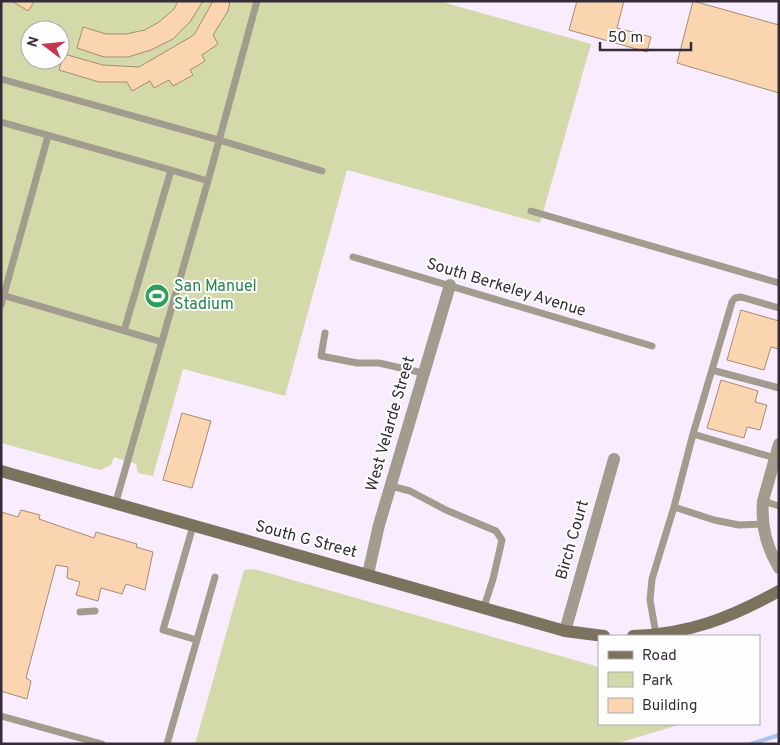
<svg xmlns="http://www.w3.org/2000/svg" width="780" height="745" viewBox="0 0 780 745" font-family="Overpass,sans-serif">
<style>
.green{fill:#d4d9aa;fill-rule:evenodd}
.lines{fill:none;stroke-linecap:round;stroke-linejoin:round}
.stream{stroke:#a9c3ec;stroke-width:4}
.building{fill:#fbd5b0;stroke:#a58c73}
.service{stroke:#a29c8e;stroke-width:7}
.minor{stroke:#a29c8e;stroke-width:12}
.secondary{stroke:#7c735f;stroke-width:12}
.labels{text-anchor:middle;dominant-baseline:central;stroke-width:4;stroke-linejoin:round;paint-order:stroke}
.leisure-label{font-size:16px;fill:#27864d;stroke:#fefefe;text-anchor:start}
.street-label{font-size:16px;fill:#352c38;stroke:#fefefe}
</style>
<rect width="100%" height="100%" fill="#f9ecfe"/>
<!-- green -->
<path class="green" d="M1 1H439L591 44 540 223 347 170 285 396 183 369 153 476 138 473 136 464 114 457 111 465 100 470 1 443ZM30 30H60V60H30Z
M254 569 599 667V724H682L615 744H195L244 570Z"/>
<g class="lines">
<!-- stream -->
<path class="stream" d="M751 744 779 735"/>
</g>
<!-- building -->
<path class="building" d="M12 1H32L34 2 28 11Z
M178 1H203L190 22 173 39 151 50 128 57H104L77 48 83 27 106 34H126L145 30 159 22 174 9Z
M213 1H230L228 11 213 35 218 44 202 55 205 61 190 70 193 75 173 86 169 80 154 88 150 81 132 91 127 82H99L59 70 64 54 103 65 139 67 194 35Z
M577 1H624L617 28 651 37 647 52 569 30Z
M693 1 779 25V93L677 63Z
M741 310 779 321V349L771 347 764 370 727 360Z
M721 380 758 391 755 402 767 405 760 430 747 427 744 438 707 428Z
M182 413 211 421 192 488 163 480Z
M21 510 40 515 39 519 94 538 96 532 137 544 136 547 153 552 145 590 126 584 122 594 101 588 98 601 76 595 80 582 67 578 68 567 56 565 26 678 31 681 27 699 1 691V512L18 517Z"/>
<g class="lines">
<!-- service -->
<path class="service" d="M1 79 219 140 322 171
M1 122 171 170 124 331
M171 170 208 181
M531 211 779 283
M353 257 652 346
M2 295 162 342
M1 305 48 136
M325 333 321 356 357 363H379L423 373
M712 370 779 388
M693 434 732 302 735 298 741 297 779 308
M391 486 410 491 446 510 496 531 502 540 493 579 484 607
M763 501 779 506
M115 505 208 181 257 1
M674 507 693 434 775 458
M193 526 163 630 197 640
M80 612 95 611
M656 634 650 600 652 579 674 507 714 520 739 525 763 524
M1 716 102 744
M167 744 215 577"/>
<!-- minor -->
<path class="minor" d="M779 444 763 501C761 524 767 548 779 568
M368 574 379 525 450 285
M565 631 614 459"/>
<!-- secondary -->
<path class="secondary" d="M1 471 565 631 604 636
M633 636C689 634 730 618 779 591"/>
</g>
<!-- icons -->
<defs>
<symbol id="stadium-disc" viewBox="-11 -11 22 22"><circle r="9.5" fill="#2e9e5b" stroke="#fefefe"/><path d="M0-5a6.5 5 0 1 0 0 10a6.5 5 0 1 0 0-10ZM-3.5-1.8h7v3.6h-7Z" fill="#fff"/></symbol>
</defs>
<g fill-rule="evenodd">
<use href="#stadium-disc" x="143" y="282" width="28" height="28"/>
</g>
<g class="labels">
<!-- leisure labels -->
<g class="leisure-label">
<text x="174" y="287">San Manuel<tspan x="174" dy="18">Stadium</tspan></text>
</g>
<!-- street labels -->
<g class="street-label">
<text transform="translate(506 288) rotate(17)">South Berkeley Avenue</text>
<text transform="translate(391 424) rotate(-74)">West Velarde Street</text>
<text transform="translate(306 540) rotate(15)">South G Street</text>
<text transform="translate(573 540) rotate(-74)">Birch Court</text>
</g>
</g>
<!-- border -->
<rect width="780" height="745" fill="none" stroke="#352c38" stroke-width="5"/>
<!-- legend -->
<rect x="598" y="635" width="162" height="90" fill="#fefefe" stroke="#aeaaaf"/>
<rect x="608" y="651" width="25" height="8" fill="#7c735f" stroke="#aeaaaf"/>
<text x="642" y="660" font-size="15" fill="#352c38">Road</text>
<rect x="608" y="672" width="25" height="15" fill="#d4d9aa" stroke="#aeaaaf"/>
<text x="642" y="685" font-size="15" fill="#352c38">Park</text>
<rect x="608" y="698" width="25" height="15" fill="#fbd5b0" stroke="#aeaaaf"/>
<text x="642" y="710" font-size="15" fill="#352c38">Building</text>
<!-- north arrow -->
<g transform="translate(45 45) rotate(286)"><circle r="24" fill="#fefefe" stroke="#aeaaaf"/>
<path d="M0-4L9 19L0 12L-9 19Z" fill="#c63652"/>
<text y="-8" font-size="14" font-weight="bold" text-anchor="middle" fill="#352c38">N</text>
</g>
<!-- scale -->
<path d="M600 42v8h91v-8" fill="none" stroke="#352c38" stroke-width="2.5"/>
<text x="608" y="42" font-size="15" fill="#352c38" stroke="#fefefe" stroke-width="4" paint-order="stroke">50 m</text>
</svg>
